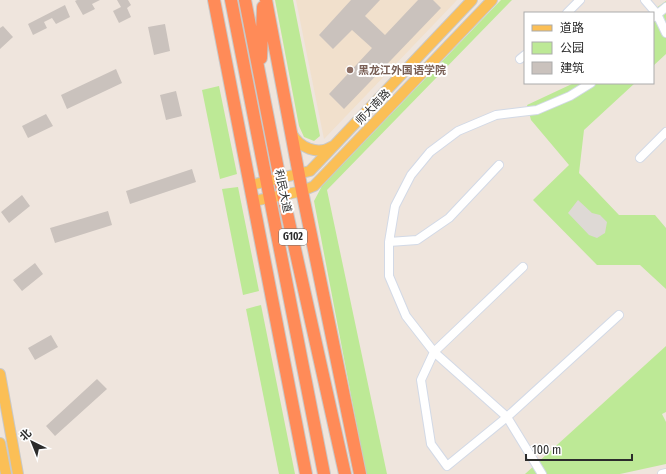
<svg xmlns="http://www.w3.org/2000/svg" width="666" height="474" viewBox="0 0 666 474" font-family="'Fira Sans Condensed','Noto Sans SC',sans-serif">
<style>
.education{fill:#f1e0cc}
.green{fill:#bde996}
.plaza{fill:#ded9d5}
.building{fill:#cac2bd}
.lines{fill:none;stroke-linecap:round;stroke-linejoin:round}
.minor-casing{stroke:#d2d9e6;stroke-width:10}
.major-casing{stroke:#c8c8c8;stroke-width:12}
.highway-casing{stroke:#c8c8c8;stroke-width:14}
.minor{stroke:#fff;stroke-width:8}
.major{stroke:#fbbf56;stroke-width:10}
.highway{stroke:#ff8b58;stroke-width:12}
.education-dot{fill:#8d6e63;stroke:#fff;stroke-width:1.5}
.labels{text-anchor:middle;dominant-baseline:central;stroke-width:4;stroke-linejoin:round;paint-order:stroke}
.shield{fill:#fff;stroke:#6b6b6b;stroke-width:1}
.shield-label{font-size:10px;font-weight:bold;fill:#2c2c2c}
.education-label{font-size:11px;font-weight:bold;fill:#785e54;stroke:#fff;text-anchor:start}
.street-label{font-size:11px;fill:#2c2c2c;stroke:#fff}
</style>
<rect width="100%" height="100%" fill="#efe5dd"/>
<!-- education -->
<path class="education" d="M296 0H457L324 139Z"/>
<!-- green -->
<path class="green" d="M275 0H293L320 136 314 141 304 137 299 126Z
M501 0H512L327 190 387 474H366L314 201 322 186Z
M666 1V54L653 66V13H649Z
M574 83H635L584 130 579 173 619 215H655L666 228V289L640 265H597L533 200 569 165 531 120 527 105Z
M219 86 237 174 220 179 202 90Z
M238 187 259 291 243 295 222 189Z
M261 305 295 474H279L246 309Z
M666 346V412L662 414 666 422V464L620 474H525Z"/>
<!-- plaza -->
<path class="plaza" d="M578 200 592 213 600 215 607 222 605 233 597 238 589 235 568 213Z"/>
<!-- building -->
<path class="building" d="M77 0H100L92 4 95 9 83 15 75 1Z
M117 0H128L131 5 127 8 131 17 119 23 113 11 121 7Z
M351 0H380L365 16 385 35 418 0H433L441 8 344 109 329 94 372 48 352 30 333 49 319 35Z
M65 5 70 17 56 24 52 18 44 22 47 28 33 35 28 24Z
M165 24 170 51 154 55 148 27Z
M3 26 13 37 0 49V28Z
M116 69 122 83 67 109 61 95Z
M176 91 182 116 166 120 160 95Z
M46 114 53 126 28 138 22 126Z
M192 169 196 182 130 204 126 191Z
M22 195 30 206 9 223 1 212Z
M108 211 112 225 55 243 50 228Z
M35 263 43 274 22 291 13 280Z
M51 335 58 347 35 360 28 348Z
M97 379 107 389 55 436 46 426Z"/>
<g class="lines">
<defs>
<path id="minor" d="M645 0 657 14 666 33
M567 13 580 0
M654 17 666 7
M520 59 525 55
M640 158 666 132
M389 242 417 240 449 218 499 165
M523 267 434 352 421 380 431 444 447 466 507 417 619 315
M542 474 507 417 434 352 406 316 389 276V242L395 206 411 175 430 152 458 131 496 115 537 110 570 96 591 83
M662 474 666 473"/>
<path id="major" d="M291 132C299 148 318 156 333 146
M251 185 310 171 472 0
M254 201 302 191 314 186 492 0
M0 374 18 474
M0 443 6 474"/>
<path id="highway" d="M214 0 306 474
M231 0 324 474
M245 0 283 195 345 474
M266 0 302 191 360 474
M261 58 263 7"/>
</defs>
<!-- minor casing -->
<use href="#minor" class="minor-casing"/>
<!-- major casing -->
<use href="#major" class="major-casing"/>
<!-- highway casing -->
<use href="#highway" class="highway-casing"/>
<!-- minor -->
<use href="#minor" class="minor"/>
<!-- major -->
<use href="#major" class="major"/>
<!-- highway -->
<use href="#highway" class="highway"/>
</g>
<!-- markers -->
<circle class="education-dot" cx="350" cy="70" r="4"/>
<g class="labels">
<!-- shield labels -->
<rect class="shield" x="279" y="229" width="28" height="16" rx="3"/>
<g class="shield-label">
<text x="293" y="237">G102</text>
</g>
<!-- education labels -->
<g class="education-label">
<text x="358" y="70">黑龙江外国语学院</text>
</g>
<!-- street labels -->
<g class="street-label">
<text transform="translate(373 107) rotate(-46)">师大南路</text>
<text transform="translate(283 191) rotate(78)">利民大道</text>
</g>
</g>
<!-- legend -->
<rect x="524" y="12" width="130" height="72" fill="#ffffff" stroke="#ababab"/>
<rect x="532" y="25" width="20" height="6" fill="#fbbf56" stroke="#ababab"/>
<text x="560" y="32" font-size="12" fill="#2c2c2c">道路</text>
<rect x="532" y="42" width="20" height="12" fill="#bde996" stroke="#ababab"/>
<text x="560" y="52" font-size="12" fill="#2c2c2c">公园</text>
<rect x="532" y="62" width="20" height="12" fill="#cac2bd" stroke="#ababab"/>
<text x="560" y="72" font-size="12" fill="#2c2c2c">建筑</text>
<!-- north arrow -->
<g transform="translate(32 442) rotate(317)" stroke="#ffffff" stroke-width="3" paint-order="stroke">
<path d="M0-3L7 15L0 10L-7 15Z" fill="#2c2c2c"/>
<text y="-6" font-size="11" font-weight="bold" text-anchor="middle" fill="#2c2c2c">北</text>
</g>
<!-- scale -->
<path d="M526 454v6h106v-6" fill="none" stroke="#2c2c2c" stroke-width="2"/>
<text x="532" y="454" font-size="12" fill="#2c2c2c" stroke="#ffffff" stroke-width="3" paint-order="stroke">100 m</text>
</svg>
